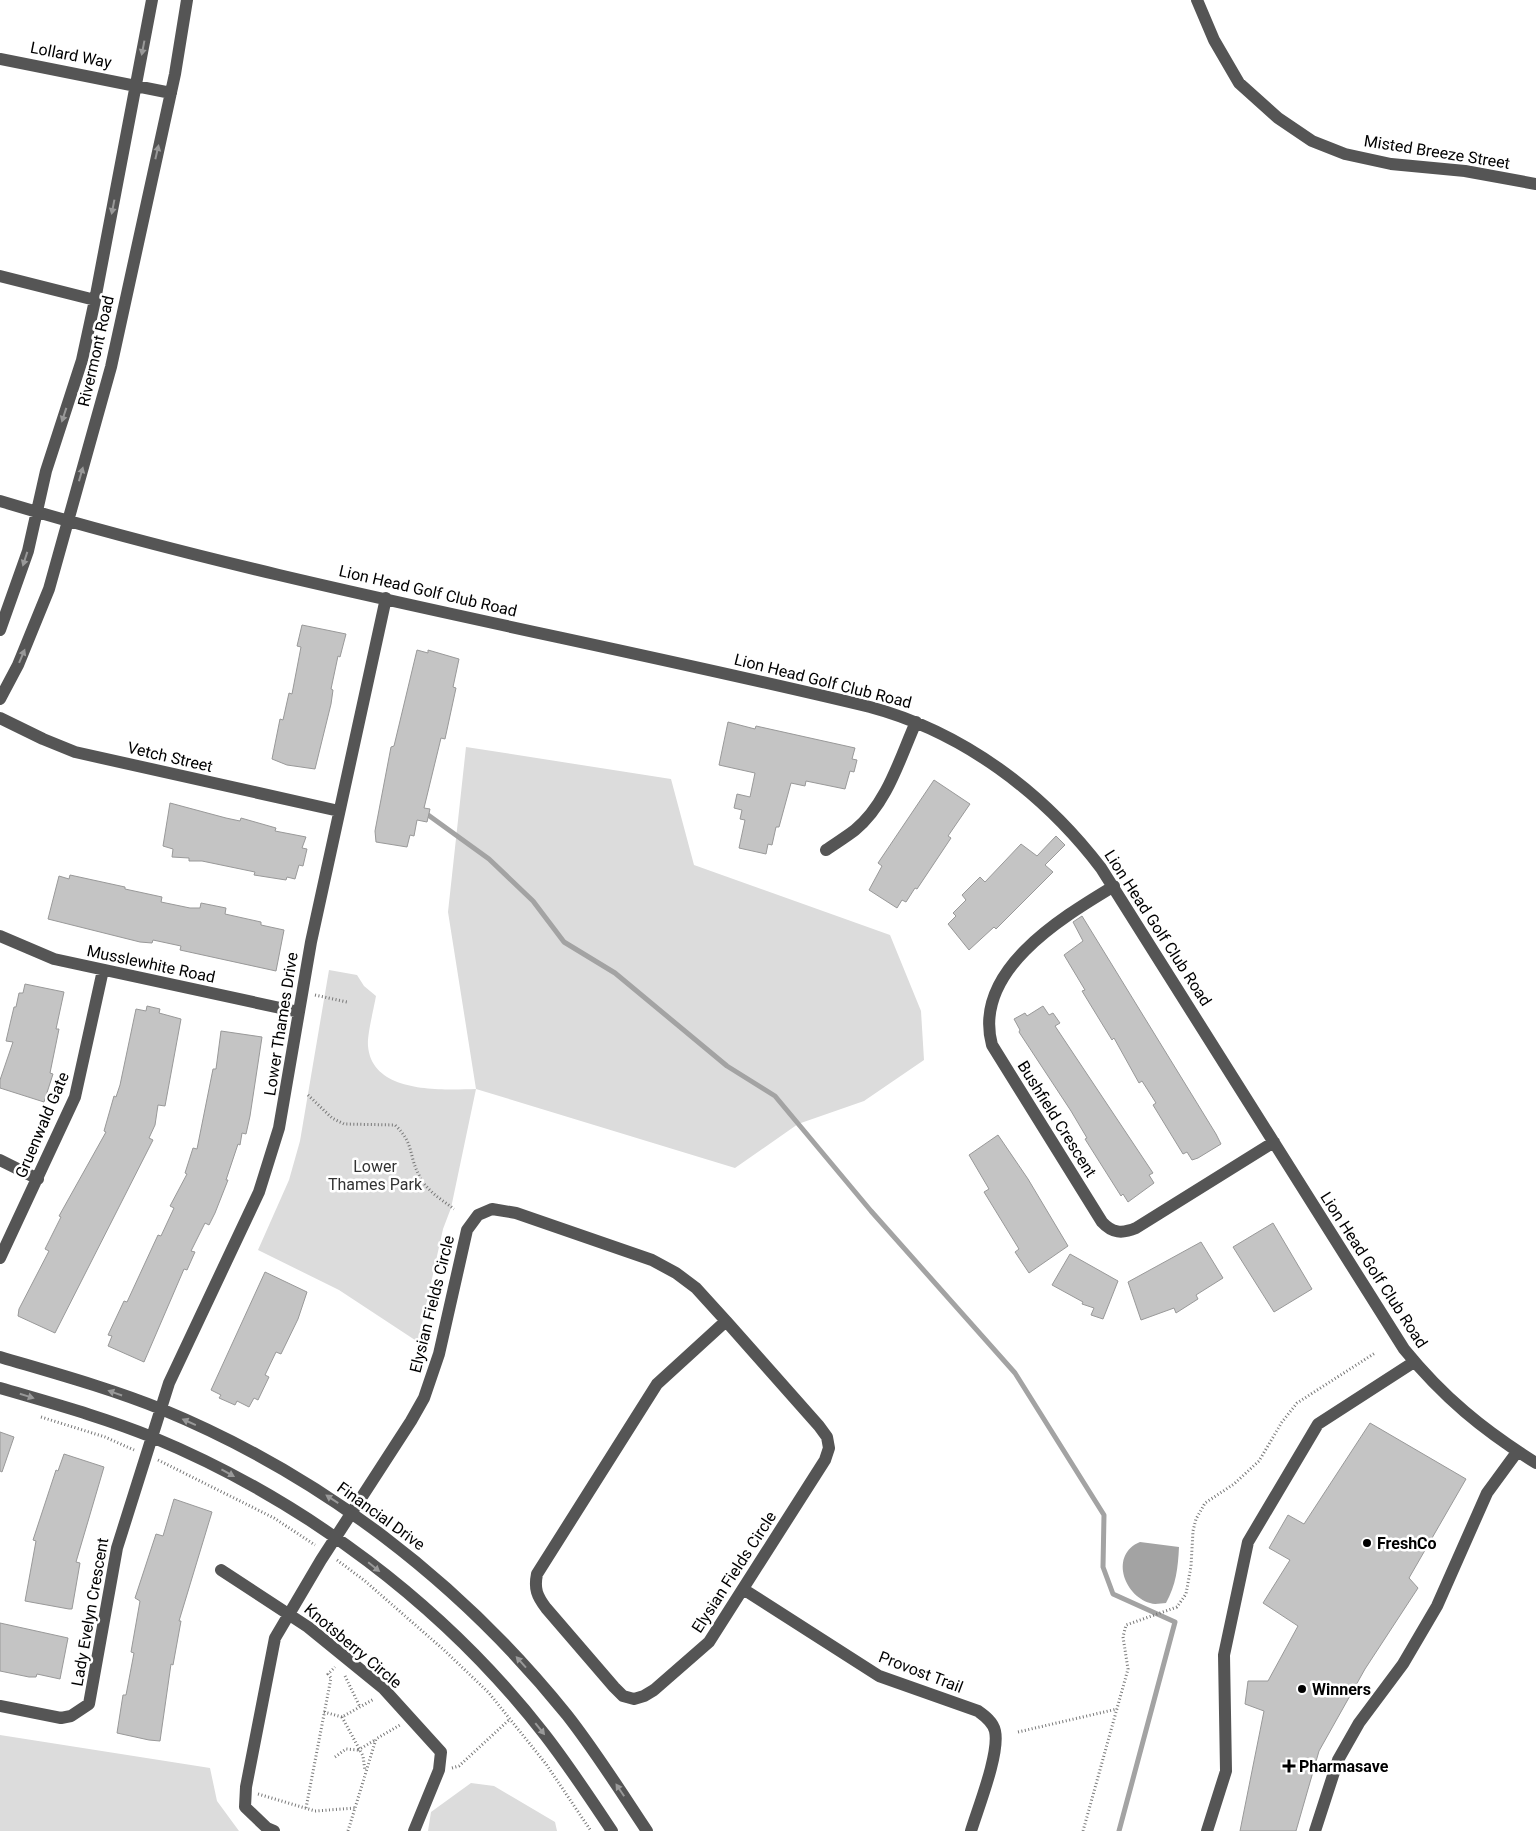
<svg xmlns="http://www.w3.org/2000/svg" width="1536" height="1831" viewBox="0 0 1536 1831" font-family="Roboto,sans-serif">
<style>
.green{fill:#dcdcdc}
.water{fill:#a3a3a3}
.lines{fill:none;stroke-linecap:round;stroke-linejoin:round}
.stream{stroke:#a3a3a3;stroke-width:5}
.building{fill:#c4c4c4;stroke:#999}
.path{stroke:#777;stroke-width:3;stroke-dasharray:1 2.5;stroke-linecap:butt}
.minor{stroke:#555;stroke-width:12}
.oneway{fill:#999}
.poi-dot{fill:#000;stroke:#fff;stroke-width:2}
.labels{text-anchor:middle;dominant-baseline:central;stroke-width:5;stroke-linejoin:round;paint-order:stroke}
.street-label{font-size:16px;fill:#000;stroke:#fff}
.park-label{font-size:16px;fill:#333;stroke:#fff}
.poi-label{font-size:16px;font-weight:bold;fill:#000;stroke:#fff;text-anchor:start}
</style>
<rect width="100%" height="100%" fill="#fff"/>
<!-- green -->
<path class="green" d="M466 747 671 779 694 865 890 935 921 1011 924 1060 864 1101 798 1124 735 1168 476 1089 451 1208 443 1229 418 1342 339 1290 258 1250 289 1180 300 1141 329 970 357 975 364 986 376 996C374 1008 367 1035 368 1046 372 1094 442 1090 476 1089L448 912Z
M0 1735 210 1768 217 1801 239 1831H0Z
M471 1783 494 1786 555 1822 557 1831H428L431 1812Z"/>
<!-- water -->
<path class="water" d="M1140 1542 1179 1547C1178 1568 1176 1585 1166 1603 1161 1603 1155 1605 1150 1603 1123 1595 1110 1554 1140 1542Z"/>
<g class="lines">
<!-- stream -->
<path class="stream" d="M424 812 489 859 533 901 564 942 615 973 727 1066 775 1096 871 1211 1015 1373 1104 1515 1103 1567 1113 1594 1175 1622 1119 1831"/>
</g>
<!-- building -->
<path class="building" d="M302 625 346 634 340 657 338 656 331 689 333 690 331 704 315 769 287 765 272 759 280 719 283 720 289 693 292 694 301 647 297 646Z
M417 650 428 653V650L459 659 453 687 456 688 445 739 441 738 424 808 430 809 427 822 417 820 414 836 410 835 407 847 376 842 375 831 391 747 394 746Z
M728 722 755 729 756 726 855 748 852 759 857 760 854 772 850 771 845 789 806 781 805 786 791 783 779 827H776L772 845 768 844 766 854 739 848 745 820 740 819 742 810 734 808 737 794 750 797 755 773 719 765Z
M934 780 970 804 948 836 951 838 917 889 915 888 906 902 902 900 897 908 869 890 882 866 878 863Z
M170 803 226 818 240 821 241 818 276 828 275 831 306 837 302 848 307 849 303 866 299 865 295 879 287 877 286 880 254 875 255 872 202 861H189V858L172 857 173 849 163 846Z
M1056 836 1065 845 1045 865 1053 872 996 929 994 927 969 950 948 924 956 916 953 913 966 900 962 895 980 877 985 882 1021 844 1037 856Z
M70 875 125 887V889L162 897 161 902 190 908H200L201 903 226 908 225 914 261 922V925L284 930 276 971 180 950 181 946 153 940 152 943 140 942 48 919 59 876 69 879Z
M1082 916 1216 1134 1221 1144 1198 1158 1192 1160 1187 1152 1183 1154 1153 1105 1156 1103 1142 1081 1139 1083 1114 1038 1112 1040 1082 991 1085 990 1064 955 1083 941 1073 922Z
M25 984 64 992 56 1029H59L50 1073 53 1074 44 1102 0 1088V1080L13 1042 6 1041 14 1007H16L19 993H23Z
M147 1006 160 1009 159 1013 181 1019 165 1106 158 1105 155 1125 149 1138 153 1140 55 1333 18 1316 19 1309 49 1251 45 1249 61 1217 59 1216 106 1132 104 1131 114 1096 116 1097 120 1085 136 1009 146 1011Z
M1043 1006 1049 1015 1053 1013 1060 1023 1055 1026 1153 1173 1149 1175 1154 1183 1128 1202 1123 1194 1121 1196 1085 1139 1087 1138 1071 1111 1019 1032 1020 1030 1014 1019 1025 1013 1027 1016Z
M221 1031 262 1037 250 1116 246 1134 242 1133 240 1145 238 1144 226 1180H228L215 1213 209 1225 205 1223 191 1251 195 1252 187 1270 184 1269 144 1362 108 1346 112 1336 108 1335 124 1301 127 1302 158 1235 161 1236 174 1208 170 1206 187 1174 185 1173 193 1148 197 1149 213 1069H216Z
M998 1135 1028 1179 1068 1246 1029 1273 1015 1252 1019 1249 984 1192 989 1189 969 1155Z
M1273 1223 1312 1289 1274 1312 1233 1247Z
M1201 1242 1223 1278 1196 1295 1198 1299 1176 1313 1174 1308 1141 1320 1128 1282Z
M1070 1254 1118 1281 1103 1319 1091 1315 1094 1308 1082 1304 1083 1302 1052 1285Z
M265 1272 307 1292 298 1319 281 1354 276 1352 265 1375 269 1377 258 1400 254 1398 249 1407 237 1401 235 1405 219 1398 221 1395 211 1390Z
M1370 1423 1466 1479 1409 1578 1418 1588 1365 1669 1319 1751 1296 1831H1240L1264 1711 1245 1704 1248 1681H1268L1298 1626 1263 1603 1290 1560 1269 1548 1288 1515 1304 1524Z
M0 1432 14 1437 2 1472 0 1471Z
M64 1454 104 1467 76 1562 80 1563 72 1609H69L25 1601 36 1541 33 1540 56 1470 58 1471Z
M174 1499 212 1512 179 1621H181L173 1665 171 1664 160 1741 149 1740 117 1733 123 1695H126L134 1653 131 1652 140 1601 135 1598 156 1534 163 1536Z
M0 1623 68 1638 60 1679 37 1674 36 1677H29L0 1671Z"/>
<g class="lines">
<!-- path -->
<path class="path" d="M315 995 347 1002
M308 1095 332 1118 344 1124 395 1125C415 1144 408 1156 420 1177 427 1191 442 1200 454 1209
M41 1417 105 1437 134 1450
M158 1460 274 1518 315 1545
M337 1560 365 1581 444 1650 489 1693 546 1764 591 1831
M345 1676 360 1707
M324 1712 342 1717 374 1699
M342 1717 363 1756 365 1771
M1018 1732 1117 1709
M358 1750 375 1740
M335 1757 346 1749 358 1750
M452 1768 459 1766 510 1719
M258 1794 315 1811 355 1808
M306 1808 331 1678 328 1674 335 1667
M348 1831 376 1739 400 1725
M1083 1831 1128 1669 1123 1637 1126 1625 1177 1607 1186 1594 1191 1566 1193 1531 1196 1519 1205 1503 1234 1484 1259 1461 1282 1422 1297 1403 1375 1353"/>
<!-- minor -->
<path class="minor" d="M1197 0 1214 40 1239 83 1278 118 1312 141 1345 154 1391 164 1465 171 1536 184
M0 59 171 93
M0 276 95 300
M0 501C285 587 580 637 870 707 963 732 1043 792 1101 868L1404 1349C1443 1397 1483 1430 1536 1463
M0 630 28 551 46 471 82 360 95 300 152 0
M0 699 18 665 49 589 111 367 175 74 187 0
M0 718 43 739 75 752 339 811
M826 850C836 843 846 837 855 830 887 804 900 758 916 722
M1114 886C1061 918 972 971 992 1045L1102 1222C1112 1233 1122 1234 1136 1228L1274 1142
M0 936 54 959 299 1012
M0 1160 38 1179
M0 1258 75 1097 103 970
M726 1321 819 1426 827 1437 829 1448 825 1460 709 1642 654 1690 644 1696 634 1699 623 1696 614 1687 546 1608C537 1596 534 1589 537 1574L657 1384Z
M0 1357C54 1373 109 1388 161 1409 321 1475 459 1581 567 1715 596 1752 621 1792 647 1831
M0 1388C51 1403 103 1417 152 1437 304 1500 444 1605 545 1735 569 1766 590 1798 612 1831
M221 1570 308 1627 383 1688 441 1752 439 1770 414 1831
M743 1589 879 1676 978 1711C985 1716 993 1722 995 1731 1000 1753 978 1808 971 1831
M0 1706 61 1718 71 1716 89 1704 117 1548 169 1383 259 1192 279 1128 311 942 386 598
M274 1831 267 1828 245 1807 246 1787 275 1638 321 1560 411 1421 424 1398 439 1354 467 1230 478 1215 492 1209 516 1213 652 1260 676 1273 696 1288 726 1321
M1207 1831 1226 1771 1224 1655 1248 1542 1318 1424 1414 1362
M1315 1831 1338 1760 1359 1723 1403 1664 1437 1606 1487 1493 1517 1452"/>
</g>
<!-- one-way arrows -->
<defs><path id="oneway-solid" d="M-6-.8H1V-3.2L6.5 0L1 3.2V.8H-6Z" transform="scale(1.25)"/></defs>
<g class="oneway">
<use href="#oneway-solid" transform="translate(143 48) rotate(101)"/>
<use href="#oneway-solid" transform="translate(157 152) rotate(-77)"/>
<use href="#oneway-solid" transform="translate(113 207) rotate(101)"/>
<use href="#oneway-solid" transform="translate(64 415) rotate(108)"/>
<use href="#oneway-solid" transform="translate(81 474) rotate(-74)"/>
<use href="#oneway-solid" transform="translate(25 559) rotate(108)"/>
<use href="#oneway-solid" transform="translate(22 656) rotate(-67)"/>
<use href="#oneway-solid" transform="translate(115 1393) rotate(-161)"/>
<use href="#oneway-solid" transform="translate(27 1396) rotate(17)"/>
<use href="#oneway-solid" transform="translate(189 1422) rotate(-156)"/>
<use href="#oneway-solid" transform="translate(228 1473) rotate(29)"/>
<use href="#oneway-solid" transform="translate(332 1499) rotate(-147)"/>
<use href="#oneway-solid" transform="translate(374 1567) rotate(39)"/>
<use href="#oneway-solid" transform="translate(521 1662) rotate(-132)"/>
<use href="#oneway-solid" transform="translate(540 1729) rotate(51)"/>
<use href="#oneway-solid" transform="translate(620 1790) rotate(-124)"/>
</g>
<!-- markers -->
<g class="poi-dot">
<circle cx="1367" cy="1543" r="5"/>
<circle cx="1302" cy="1689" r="5"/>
<path d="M1286.5 1758.5h5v5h5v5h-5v5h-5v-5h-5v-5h5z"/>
</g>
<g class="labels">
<!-- street labels -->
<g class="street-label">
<text transform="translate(71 55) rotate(11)">Lollard Way</text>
<text transform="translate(1437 152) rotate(9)">Misted Breeze Street</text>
<text transform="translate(96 351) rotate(-77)">Rivermont Road</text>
<text transform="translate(428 591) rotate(13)">Lion Head Golf Club Road</text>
<text transform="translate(823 681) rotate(14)">Lion Head Golf Club Road</text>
<text transform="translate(170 757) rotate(13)">Vetch Street</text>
<text transform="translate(1158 928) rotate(57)">Lion Head Golf Club Road</text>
<text transform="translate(151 964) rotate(12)">Musslewhite Road</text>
<text transform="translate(281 1024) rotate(-81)">Lower Thames Drive</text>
<text transform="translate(1057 1119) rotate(58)">Bushfield Crescent</text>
<text transform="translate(42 1125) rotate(-67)">Gruenwald Gate</text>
<text transform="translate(1374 1270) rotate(57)">Lion Head Golf Club Road</text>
<text transform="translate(432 1304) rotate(-76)">Elysian Fields Circle</text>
<text transform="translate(381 1516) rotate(36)">Financial Drive</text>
<text transform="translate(734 1572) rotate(-57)">Elysian Fields Circle</text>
<text transform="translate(90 1612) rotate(-80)">Lady Evelyn Crescent</text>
<text transform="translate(353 1646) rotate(40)">Knotsberry Circle</text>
<text transform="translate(921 1672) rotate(21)">Provost Trail</text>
</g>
<!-- park labels -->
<g class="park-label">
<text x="375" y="1166">Lower<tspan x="375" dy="18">Thames Park</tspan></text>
</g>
<!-- poi labels -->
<g class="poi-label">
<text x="1377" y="1543">FreshCo</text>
<text x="1312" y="1689">Winners</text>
<text x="1299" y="1766">Pharmasave</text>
</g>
</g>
</svg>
